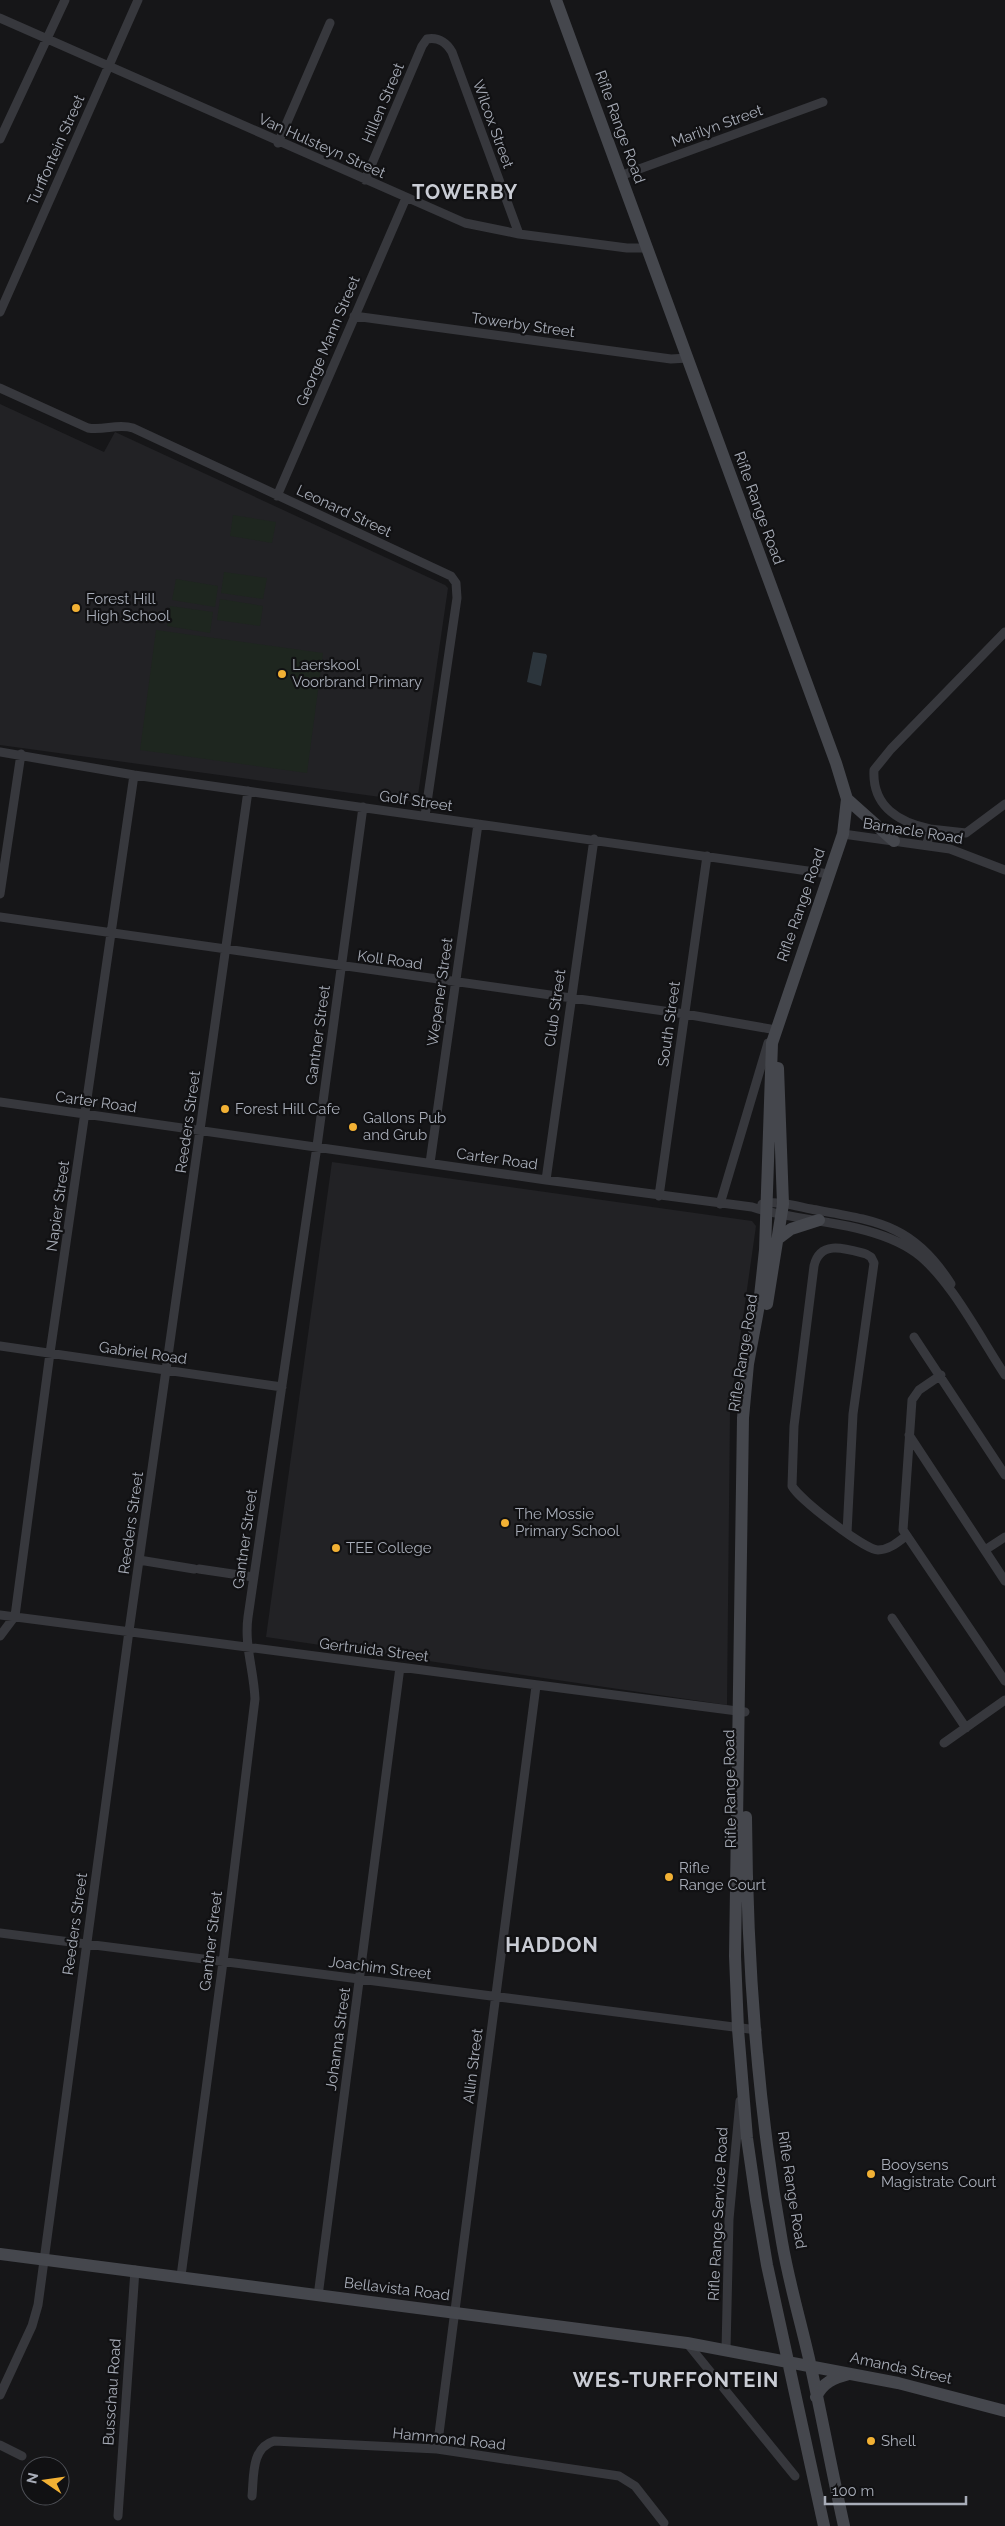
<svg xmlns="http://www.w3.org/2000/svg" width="1005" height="2526" viewBox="0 0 1005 2526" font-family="Raleway,sans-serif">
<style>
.built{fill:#222225}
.green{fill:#1e261f}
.water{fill:#2c353c}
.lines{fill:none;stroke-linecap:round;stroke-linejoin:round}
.street{stroke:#37383d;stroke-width:9}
.secondary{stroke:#45474d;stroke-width:12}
.poi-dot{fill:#f2b134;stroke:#111113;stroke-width:2}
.labels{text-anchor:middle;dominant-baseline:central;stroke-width:4.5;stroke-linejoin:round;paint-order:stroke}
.street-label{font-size:15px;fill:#a8adb8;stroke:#111113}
.poi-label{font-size:15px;fill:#a8adb8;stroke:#111113;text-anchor:start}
.district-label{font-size:20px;font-weight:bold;letter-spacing:1px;fill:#c9ccd4;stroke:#111113}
</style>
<rect width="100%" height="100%" fill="#161618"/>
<!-- built -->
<path class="built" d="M0 404 104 452 115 432 445 585 448 588 417 802 0 745Z
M332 1162 752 1221 756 1226 730 1409 727 1705 266 1637Z"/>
<!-- green -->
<path class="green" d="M233 515 276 522 272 543 230 536Z
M224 572 267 578 263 599 221 593Z
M176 579 218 586 215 607 172 600Z
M220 599 263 606 260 626 217 620Z
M170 606 213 612 210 633 167 626Z
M156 630 323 653 307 773 140 750Z"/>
<!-- water -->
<path class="water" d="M533 652 546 654 547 656 541 686 527 682Z"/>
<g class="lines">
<!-- street -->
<path class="street" d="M0 18 465 223 519 234 627 248H647
M0 139 65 0
M278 143 330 23
M620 176 823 102
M365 180 422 46 427 39C439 37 446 42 452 52L519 234
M0 312 138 0
M354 316 671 359 688 358
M0 388 88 428C104 431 117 423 133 428L451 576 456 583 457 598 425 816
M277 496 406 198
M0 752 134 775 829 874
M930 829 966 833 1005 804
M843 834 950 849 1005 870
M927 845 930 829C899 822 872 807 874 770L891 749 1005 632
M0 894 21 754
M0 917 685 1014 776 1030
M0 1102 546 1180 752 1207C785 1218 822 1220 856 1228 877 1233 899 1240 916 1253 950 1278 981 1339 1005 1375
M430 1163 478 824
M546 1180 594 839
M659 1196 707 856
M720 1204 768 1043
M762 1204C777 1200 796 1206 811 1209 877 1221 913 1224 951 1284
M914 1337 1005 1475
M0 1346 282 1387
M941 1375 919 1390 912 1400 903 1530 1005 1681
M909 1435 1005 1581
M847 1533 853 1414 874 1263 871 1257 866 1254C847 1249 820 1239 814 1266L794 1426 792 1486C799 1499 865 1550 878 1550 889 1550 898 1542 906 1536
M985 1550 1005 1537
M139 1560 194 1569
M199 1569 253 1577
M0 1615 745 1712
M892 1618 966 1728
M0 1636 15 1616 50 1353 134 775
M944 1743 1005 1700
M0 1933 757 2030
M181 2276 223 1962 255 1699C254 1671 244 1645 248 1617L317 1146 363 807
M318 2296 400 1667
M687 2343 795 2476
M726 2350 729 2219 740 2101
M0 2395 32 2326 38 2305 129 1631 248 791
M0 2445 22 2456
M437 2449 536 1686
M252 2496C254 2476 251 2448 274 2441L437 2449 619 2476 635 2486 664 2523
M118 2516 135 2270"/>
<!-- secondary -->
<path class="secondary" d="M556 0 836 763 847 799 843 834 772 1043 765 1250 759 1305 748 1364 743 1418 735 1956 738 2029 747 2138 756 2200 767 2265 824 2526
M847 799 894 841
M779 1238 791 1229 819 1220
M767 1304 783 1204 778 1068
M746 1817C747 1959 757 2103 782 2242 789 2283 801 2323 810 2363 822 2417 832 2472 844 2526
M0 2254 687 2343 898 2383 1005 2411
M816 2397C823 2382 834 2378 849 2374"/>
</g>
<!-- markers -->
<g class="poi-dot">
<circle cx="76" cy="608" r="5"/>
<circle cx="282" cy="674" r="5"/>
<circle cx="225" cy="1109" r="5"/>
<circle cx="353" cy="1127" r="5"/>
<circle cx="505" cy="1523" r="5"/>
<circle cx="336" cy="1548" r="5"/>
<circle cx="669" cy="1877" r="5"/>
<circle cx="871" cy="2174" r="5"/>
<circle cx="871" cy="2441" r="5"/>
</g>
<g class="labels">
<!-- street labels -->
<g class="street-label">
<text transform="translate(383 103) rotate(-67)">Hillen Street</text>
<text transform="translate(493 124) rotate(70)">Wilcox Street</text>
<text transform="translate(717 126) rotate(-20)">Marilyn Street</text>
<text transform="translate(620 127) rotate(70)">Rifle Range Road</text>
<text transform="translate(322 146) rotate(24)">Van Hulsteyn Street</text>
<text transform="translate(56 150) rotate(-66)">Turffontein Street</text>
<text transform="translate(523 325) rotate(8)">Towerby Street</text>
<text transform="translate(328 341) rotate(-67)">George Mann Street</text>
<text transform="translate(759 508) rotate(70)">Rifle Range Road</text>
<text transform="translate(344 511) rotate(25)">Leonard Street</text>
<text transform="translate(416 801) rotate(8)">Golf Street</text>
<text transform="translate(913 831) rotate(9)">Barnacle Road</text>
<text transform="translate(801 905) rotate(-71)">Rifle Range Road</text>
<text transform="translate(390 960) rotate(8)">Koll Road</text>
<text transform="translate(440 992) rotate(-82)">Wepener Street</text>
<text transform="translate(555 1008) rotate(-82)">Club Street</text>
<text transform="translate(669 1024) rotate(-82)">South Street</text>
<text transform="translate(318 1035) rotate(-82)">Gantner Street</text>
<text transform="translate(96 1102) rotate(8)">Carter Road</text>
<text transform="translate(188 1122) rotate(-82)">Reeders Street</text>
<text transform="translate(497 1159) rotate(8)">Carter Road</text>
<text transform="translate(58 1206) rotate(-82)">Napier Street</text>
<text transform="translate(143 1353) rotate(8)">Gabriel Road</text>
<text transform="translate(743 1353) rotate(-81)">Rifle Range Road</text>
<text transform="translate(131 1523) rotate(-82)">Reeders Street</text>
<text transform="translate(245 1539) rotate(-82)">Gantner Street</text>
<text transform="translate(374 1650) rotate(7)">Gertruida Street</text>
<text transform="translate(730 1789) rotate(-91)">Rifle Range Road</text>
<text transform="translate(75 1924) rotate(-82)">Reeders Street</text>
<text transform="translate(211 1941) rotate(-83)">Gantner Street</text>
<text transform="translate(380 1968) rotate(7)">Joachim Street</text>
<text transform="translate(338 2039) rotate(-82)">Johanna Street</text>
<text transform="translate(473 2066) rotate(-83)">Allin Street</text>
<text transform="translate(792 2190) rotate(81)">Rifle Range Road</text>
<text transform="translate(718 2214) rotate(-87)">Rifle Range Service Road</text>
<text transform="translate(397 2289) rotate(7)">Bellavista Road</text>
<text transform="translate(901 2368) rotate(12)">Amanda Street</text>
<text transform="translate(112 2392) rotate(-86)">Busschau Road</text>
<text transform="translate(449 2439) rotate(6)">Hammond Road</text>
</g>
<!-- poi labels -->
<g class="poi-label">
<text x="86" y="599">Forest Hill<tspan x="86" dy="17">High School</tspan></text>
<text x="292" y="665">Laerskool<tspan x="292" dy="17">Voorbrand Primary</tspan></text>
<text x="235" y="1109">Forest Hill Cafe</text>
<text x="363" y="1118">Gallons Pub<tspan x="363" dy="17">and Grub</tspan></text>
<text x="515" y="1514">The Mossie<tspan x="515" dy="17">Primary School</tspan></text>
<text x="346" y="1548">TEE College</text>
<text x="679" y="1868">Rifle<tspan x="679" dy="17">Range Court</tspan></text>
<text x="881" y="2165">Booysens<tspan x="881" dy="17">Magistrate Court</tspan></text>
<text x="881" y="2441">Shell</text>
</g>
<!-- district labels -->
<g class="district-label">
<text x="465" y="192">TOWERBY</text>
<text x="552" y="1945">HADDON</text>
<text x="676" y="2380">WES-TURFFONTEIN</text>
</g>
</g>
<!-- north arrow -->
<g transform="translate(45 2481) rotate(283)"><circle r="24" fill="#111113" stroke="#4d4f55"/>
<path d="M0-4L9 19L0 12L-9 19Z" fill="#f2b134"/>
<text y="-8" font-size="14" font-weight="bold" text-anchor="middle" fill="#a8adb8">N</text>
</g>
<!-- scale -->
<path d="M825 2496v8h141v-8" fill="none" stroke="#a8adb8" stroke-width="2.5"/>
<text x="832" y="2496" font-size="15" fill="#a8adb8" stroke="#111113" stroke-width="4" paint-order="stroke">100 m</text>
</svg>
